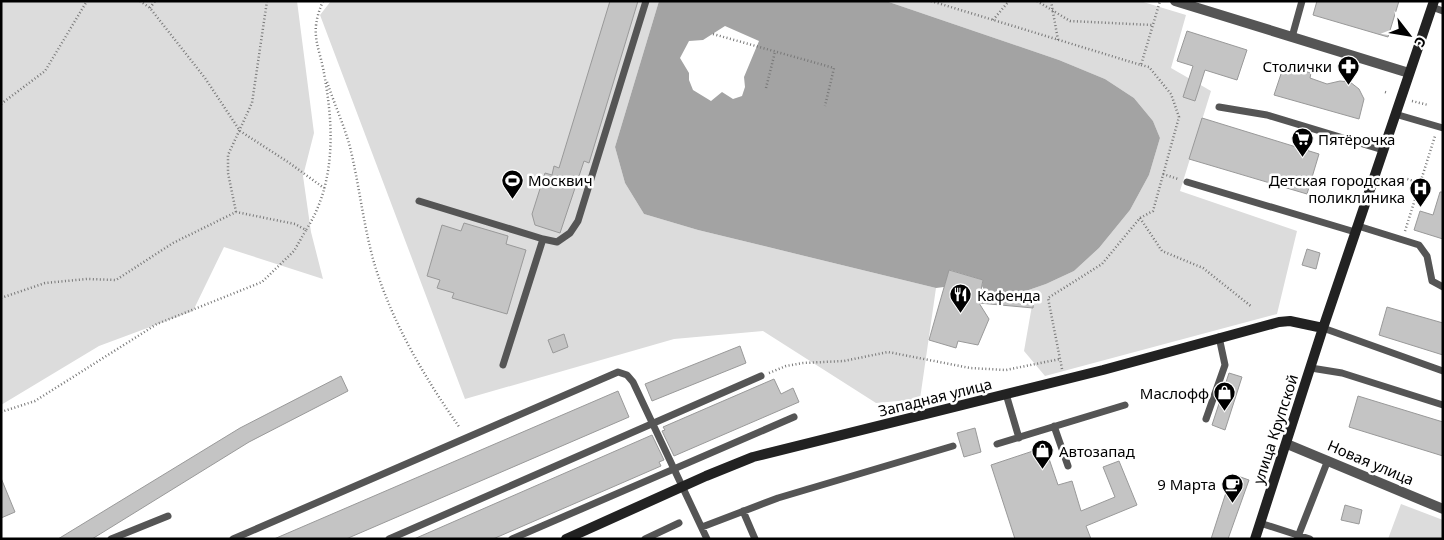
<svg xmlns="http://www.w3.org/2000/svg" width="1444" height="540" viewBox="0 0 1444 540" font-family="'Noto Sans',sans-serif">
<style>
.green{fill:#dcdcdc}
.water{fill:#a3a3a3;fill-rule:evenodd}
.building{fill:#c4c4c4;stroke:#999}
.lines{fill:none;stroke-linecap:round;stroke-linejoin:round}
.path{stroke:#777;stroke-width:2.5;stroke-dasharray:1 2.5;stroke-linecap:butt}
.lane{stroke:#555;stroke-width:7}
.street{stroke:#555;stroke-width:10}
.secondary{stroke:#222;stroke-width:10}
.labels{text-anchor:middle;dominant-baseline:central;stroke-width:5;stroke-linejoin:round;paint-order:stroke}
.poi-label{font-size:15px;fill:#000;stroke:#fff;text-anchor:end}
.street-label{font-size:15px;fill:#000;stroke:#fff}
</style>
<rect width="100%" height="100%" fill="#fff"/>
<!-- green -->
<path class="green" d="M1 1H297L314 133 303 176 311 232 323 279 224 247 193 311 99 346 1 405Z
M331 1H659L615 147 625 183 644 214 698 230 936 288 920 399 876 403 763 331 674 339 465 399 320 15Z
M886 1H1140L1186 15 1171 68 1211 91 1180 191 1297 231 1277 314 1045 376 1024 351 1034 294 1020 293 1046 284 1074 271 1099 248 1130 210 1149 175 1160 138 1153 121 1134 98 1105 79 1059 60Z
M1401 504 1443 520V539H1388Z"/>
<!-- water -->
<path class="water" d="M659 1H886L1059 60 1105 79 1134 98 1153 121 1160 138 1149 175 1130 210 1099 248 1074 271 1046 284 1020 293 984 290 982 286 983 280 950 270 944 287 936 288 698 230 644 214 625 183 615 147ZM725 26 759 41 744 77 745 87 742 96 733 99 722 92 711 101 693 90 689 80V73L680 58 689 41 703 40Z"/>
<!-- building -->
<path class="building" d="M610 1H638L589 163 584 161 560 233 535 225 532 214 545 173 552 175 554 166 559 168Z
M1317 1H1399L1388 37 1313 15Z
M1187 31 1247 50 1237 80 1205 70 1195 101 1183 97 1193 66 1177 61Z
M1284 65 1311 73 1310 78 1327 84 1340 81 1350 82 1359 89 1364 99 1359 119 1274 95Z
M1202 118 1319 154 1307 194 1189 159Z
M1440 192H1443V239L1414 230 1420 211 1433 215Z
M464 223 508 236 506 244 526 250 507 314 452 298 454 293 437 288 440 280 427 276 442 225 461 231Z
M1307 249 1320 253 1316 269 1302 265Z
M949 270 983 280 981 290 1034 294 1033 308 979 303 989 319 978 345 958 341 956 348 929 340Z
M1387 307 1443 323V355L1379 335Z
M564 334 568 347 553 353 548 340Z
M740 346 746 363 652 401 645 384Z
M1229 373 1242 377 1225 430 1212 425Z
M341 376 348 391 249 442 92 539H58L240 428Z
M774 379 781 394 793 388 799 402 674 456 662 431 665 430 663 427Z
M618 391 629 417 346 539H274Z
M1358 396 1443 422V456L1349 427Z
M975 428 981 452 964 457 957 433Z
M652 435 664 460 659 462 661 466 493 539H414Z
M1045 447 1058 485 1072 481 1081 511 1115 497 1103 467 1119 461 1137 505 1086 526 1091 539H1015L991 465Z
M1232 474 1249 480 1228 539H1211Z
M1 478 15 512 1 518Z
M1345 505 1362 510 1359 524 1341 520Z"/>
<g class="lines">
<!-- path -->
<path class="path" d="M140 1 150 8 205 78 240 131 288 162 324 188
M931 1 1141 65 1160 1
M1037 1 1070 21 1152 25
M1051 1 1058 40
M150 8 155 1
M993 20 1009 1
M713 34 834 68 825 106
M327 82C334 103 344 125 350 147 359 184 363 222 373 259 390 319 424 377 460 428
M766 88 775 52
M1385 92 1388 93
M1412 101 1428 105
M1 104 45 71 87 1
M1163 174 1178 179
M1404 178 1420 183
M236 212 228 173V155L252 103 267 1
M1140 218 1162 251 1203 268 1252 307
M1405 231 1435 136
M1 298 45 283 87 279 116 280 173 243 236 212 295 224 306 230C335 185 334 130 325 79 320 45 308 36 323 1
M1062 369 1048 298 1102 264 1140 218 1153 211 1179 117 1171 94 1149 67 1141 65
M769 373 786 366 803 363 844 361 888 352 970 368 1006 370 1060 359
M1 412 35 401 157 324 262 282 294 251 306 230"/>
<!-- lane -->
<path class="lane" d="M1432 7 1443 11
M1292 37 1302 1
M1219 107 1267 115 1383 150
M1395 114 1443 128
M1187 182 1355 232
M419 201 543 239
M1358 226 1419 245 1427 256 1432 281 1443 287
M1323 328 1443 371
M503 365 543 239 557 242 570 233 578 221 646 1
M1311 368 1342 373 1443 405
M1006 394 1019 438
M1206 419 1225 365 1219 337
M1054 426 1068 466
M997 444 1125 405
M743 511 755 539
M1260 523 1310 539
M702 527 778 498 953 446
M111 539 168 516
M233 539 618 372 627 375 633 382 707 539
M389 539 761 376
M512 539 794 417
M645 539 679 523
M1297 539 1328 460"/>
<!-- street -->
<path class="street" d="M1175 1 1409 73
M1287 444 1443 509"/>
<!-- secondary -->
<path class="secondary" d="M566 539 706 476 753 457 1103 370 1279 322 1290 321 1323 328
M1255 539 1323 328 1434 1"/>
</g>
<!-- icons -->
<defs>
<symbol id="pharmacy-pin" viewBox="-11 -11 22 30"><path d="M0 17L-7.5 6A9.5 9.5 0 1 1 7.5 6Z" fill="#000" stroke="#fff"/><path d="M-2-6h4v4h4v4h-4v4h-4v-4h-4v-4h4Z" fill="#fff"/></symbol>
<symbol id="supermarket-pin" viewBox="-11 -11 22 30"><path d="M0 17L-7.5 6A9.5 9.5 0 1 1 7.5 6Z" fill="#000" stroke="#fff"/><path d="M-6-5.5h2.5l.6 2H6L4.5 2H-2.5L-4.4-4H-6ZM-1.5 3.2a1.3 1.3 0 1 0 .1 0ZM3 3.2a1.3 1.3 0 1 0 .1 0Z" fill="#fff"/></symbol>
<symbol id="stadium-pin" viewBox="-11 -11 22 30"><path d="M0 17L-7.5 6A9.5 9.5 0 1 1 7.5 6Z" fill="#000" stroke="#fff"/><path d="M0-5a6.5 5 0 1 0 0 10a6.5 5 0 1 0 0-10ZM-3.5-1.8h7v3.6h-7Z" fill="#fff"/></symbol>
<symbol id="hospital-pin" viewBox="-11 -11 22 30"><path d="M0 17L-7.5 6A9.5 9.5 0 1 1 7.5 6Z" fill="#000" stroke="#fff"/><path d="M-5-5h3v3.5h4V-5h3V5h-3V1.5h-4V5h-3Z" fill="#fff"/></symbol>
<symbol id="restaurant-pin" viewBox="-11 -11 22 30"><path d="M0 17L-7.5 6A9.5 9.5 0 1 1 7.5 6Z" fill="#000" stroke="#fff"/><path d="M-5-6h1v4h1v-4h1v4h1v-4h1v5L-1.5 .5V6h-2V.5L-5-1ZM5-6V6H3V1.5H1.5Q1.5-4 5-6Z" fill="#fff"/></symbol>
<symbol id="shop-pin" viewBox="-11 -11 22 30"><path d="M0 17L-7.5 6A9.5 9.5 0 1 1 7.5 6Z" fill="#000" stroke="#fff"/><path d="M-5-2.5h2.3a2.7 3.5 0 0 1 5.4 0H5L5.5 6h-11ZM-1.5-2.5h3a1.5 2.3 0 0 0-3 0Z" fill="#fff"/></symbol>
<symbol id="cafe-pin" viewBox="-11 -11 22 30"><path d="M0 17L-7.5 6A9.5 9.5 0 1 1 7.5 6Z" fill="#000" stroke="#fff"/><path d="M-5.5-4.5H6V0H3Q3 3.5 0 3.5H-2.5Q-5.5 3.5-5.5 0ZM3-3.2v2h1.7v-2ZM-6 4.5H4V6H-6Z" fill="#fff"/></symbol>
</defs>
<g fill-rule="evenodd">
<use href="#pharmacy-pin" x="1336" y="54" width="25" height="34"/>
<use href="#supermarket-pin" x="1290" y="126" width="25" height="34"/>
<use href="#stadium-pin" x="500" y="168" width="25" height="34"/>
<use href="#hospital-pin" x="1408" y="176" width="25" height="34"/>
<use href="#restaurant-pin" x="948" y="282" width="25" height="34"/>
<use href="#shop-pin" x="1212" y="380" width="25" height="34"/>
<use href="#shop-pin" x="1030" y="438" width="25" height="34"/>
<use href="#cafe-pin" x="1220" y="472" width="25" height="34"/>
</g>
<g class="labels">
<!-- poi labels -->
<g class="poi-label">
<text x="1332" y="66">Столички</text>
<text x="1318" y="139" text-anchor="start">Пятёрочка</text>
<text x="528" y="180" text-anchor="start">Москвич</text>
<text x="1405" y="180">Детская городская<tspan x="1405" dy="17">поликлиника</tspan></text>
<text x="977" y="295" text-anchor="start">Кафенда</text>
<text x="1209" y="393">Маслофф</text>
<text x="1059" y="451" text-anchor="start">Автозапад</text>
<text x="1216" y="484">9 Марта</text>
</g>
<!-- street labels -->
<g class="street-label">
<text transform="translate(935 397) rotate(-14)">Западная улица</text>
<text transform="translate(1275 429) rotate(-72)">улица Крупской</text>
<text transform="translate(1371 462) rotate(23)">Новая улица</text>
</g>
</g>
<!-- border -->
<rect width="1444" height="540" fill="none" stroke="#000000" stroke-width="5"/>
<!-- north arrow -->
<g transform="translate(1409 35) rotate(121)" stroke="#ffffff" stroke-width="4" paint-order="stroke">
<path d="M0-4L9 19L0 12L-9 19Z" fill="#000000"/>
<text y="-8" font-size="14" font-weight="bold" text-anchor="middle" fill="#000000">С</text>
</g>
</svg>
